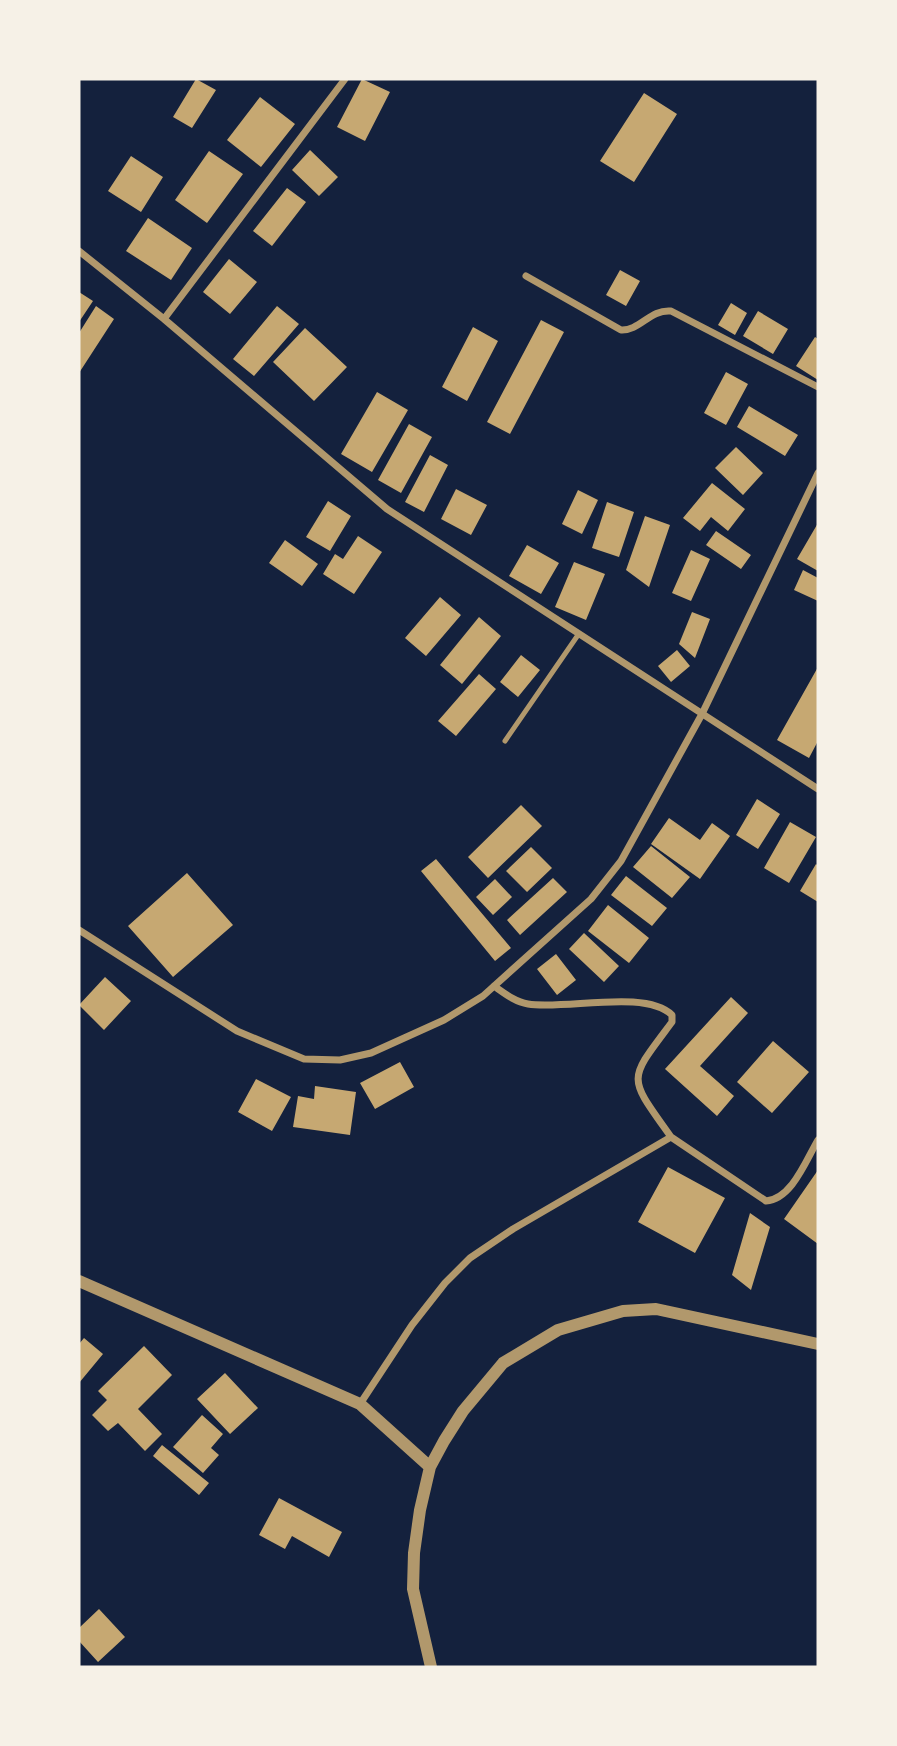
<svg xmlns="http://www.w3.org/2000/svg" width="897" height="1746" viewBox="0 0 897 1746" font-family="'Work Sans',sans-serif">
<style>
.building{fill:#c6a872}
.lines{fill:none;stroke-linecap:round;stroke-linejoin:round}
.service{stroke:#b1986c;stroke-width:5}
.minor{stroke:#b1986c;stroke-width:7}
.tertiary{stroke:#b1986c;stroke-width:12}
</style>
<rect width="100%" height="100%" fill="#14213d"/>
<!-- building -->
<path class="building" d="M196 79 216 90 192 128 173 117Z
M362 79 390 92 365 141 337 127Z
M644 93 677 114 634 182 600 161Z
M260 97 295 124 261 167 227 140Z
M310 150 338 177 319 196 292 170Z
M209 151 243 174 207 223 175 200Z
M131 156 163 177 141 212 108 191Z
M287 188 306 202 272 246 253 231Z
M148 218 192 248 171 280 126 251Z
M229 259 257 282 230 314 203 292Z
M620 270 640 281 626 306 606 295Z
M79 292 93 301 79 322Z
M731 303 747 313 735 335 718 325Z
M96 306 114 319 79 373V333Z
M277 306 299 324 254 376 233 359Z
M758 311 788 329 773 354 743 336Z
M541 320 564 332 510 434 487 422Z
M473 327 498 341 467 401 442 387Z
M305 328 347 367 314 401 273 362Z
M815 337 818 339V380L796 366Z
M726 372 748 384 726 425 704 413Z
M377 392 408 410 372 472 341 454Z
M749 406 798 435 785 456 737 427Z
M409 424 432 437 401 493 378 480Z
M736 447 763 473 743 495 715 468Z
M430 455 448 465 424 512 405 502Z
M712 483 745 509 728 531 711 517 700 531 683 518Z
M456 489 487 505 471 535 441 519Z
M578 490 598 500 582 534 562 524Z
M328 501 351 516 330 551 306 537Z
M607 502 634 512 619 557 592 548Z
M645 516 670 525 649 587 626 570Z
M818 523V571L797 559Z
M716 531 751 555 741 569 706 545Z
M358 536 382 552 354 594 323 574 335 554 343 559Z
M285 540 318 564 302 586 269 563Z
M527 545 559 563 541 594 509 576Z
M691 550 710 559 691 601 672 593Z
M574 562 605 574 586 620 555 607Z
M803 570 818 578V601L794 590Z
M440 597 461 615 426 656 405 638Z
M692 612 710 619 695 658 679 644Z
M479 617 501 636 462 684 440 665Z
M677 650 690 666 671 682 658 666Z
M521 655 540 670 518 697 500 682Z
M818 667V741L809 758 777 740Z
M479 674 496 689 456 736 438 721Z
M757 799 780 814 758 849 736 835Z
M521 805 542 826 488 878 468 857Z
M669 818 700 840 712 823 730 836 700 879 651 844Z
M790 822 816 837 789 883 764 868Z
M651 846 690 877 672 898 633 867Z
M531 847 552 868 527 892 506 871Z
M436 859 511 948 495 961 421 871Z
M816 864 818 866V902L800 891Z
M187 873 233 925 173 977 128 926Z
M626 876 667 908 652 926 611 895Z
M553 878 567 892 520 935 507 920Z
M495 879 512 897 493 915 476 897Z
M608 905 649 938 629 963 588 931Z
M584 933 619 966 604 982 569 949Z
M556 954 576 980 557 995 537 969Z
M105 977 131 1001 104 1030 79 1005Z
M731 997 748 1013 700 1066 734 1096 717 1116 665 1069Z
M773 1041 809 1072 772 1113 737 1082Z
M400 1062 414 1087 375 1109 360 1083Z
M256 1079 291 1097 272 1131 238 1112Z
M315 1086 356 1092 350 1135 293 1127 298 1096 314 1099Z
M668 1167 725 1198 695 1253 638 1222Z
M818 1170V1244L784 1219Z
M750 1213 770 1227 751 1290 732 1275Z
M84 1338 103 1354 79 1383V1344Z
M144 1346 172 1375 138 1409 162 1434 145 1451 118 1423 108 1431 92 1415 107 1400 98 1391Z
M225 1373 258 1408 230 1434 197 1399Z
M202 1415 223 1434 211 1448 219 1455 203 1473 173 1447Z
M162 1445 209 1483 199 1495 153 1456Z
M279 1498 342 1532 329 1557 292 1536 285 1549 259 1535Z
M99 1609 125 1637 98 1662 79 1641V1628Z"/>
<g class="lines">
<!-- service -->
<path class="service" d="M505 741 578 635"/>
<!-- minor -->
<path class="minor" d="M79 251 164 319 387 509 818 789
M526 276 621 330C640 331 650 309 671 311L818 387
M164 319 345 79
M79 930 237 1031 304 1059 340 1060 371 1053 444 1020 483 996 591 899 621 861 702 714 818 473
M494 986C504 993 515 1002 528 1004 566 1010 645 989 672 1015V1022C627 1082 627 1075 671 1137
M360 1404 412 1325 445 1283 470 1258 513 1229 671 1137 766 1201C792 1199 806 1160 818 1140"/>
<!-- tertiary -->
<path class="tertiary" d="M79 1281 360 1404 430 1467
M431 1667 413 1589 414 1553 420 1510 430 1467 444 1441 463 1411 503 1363 558 1330 623 1311 656 1309 818 1344"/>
</g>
<!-- border -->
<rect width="897" height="1746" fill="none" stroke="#f6f1e7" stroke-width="161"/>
</svg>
